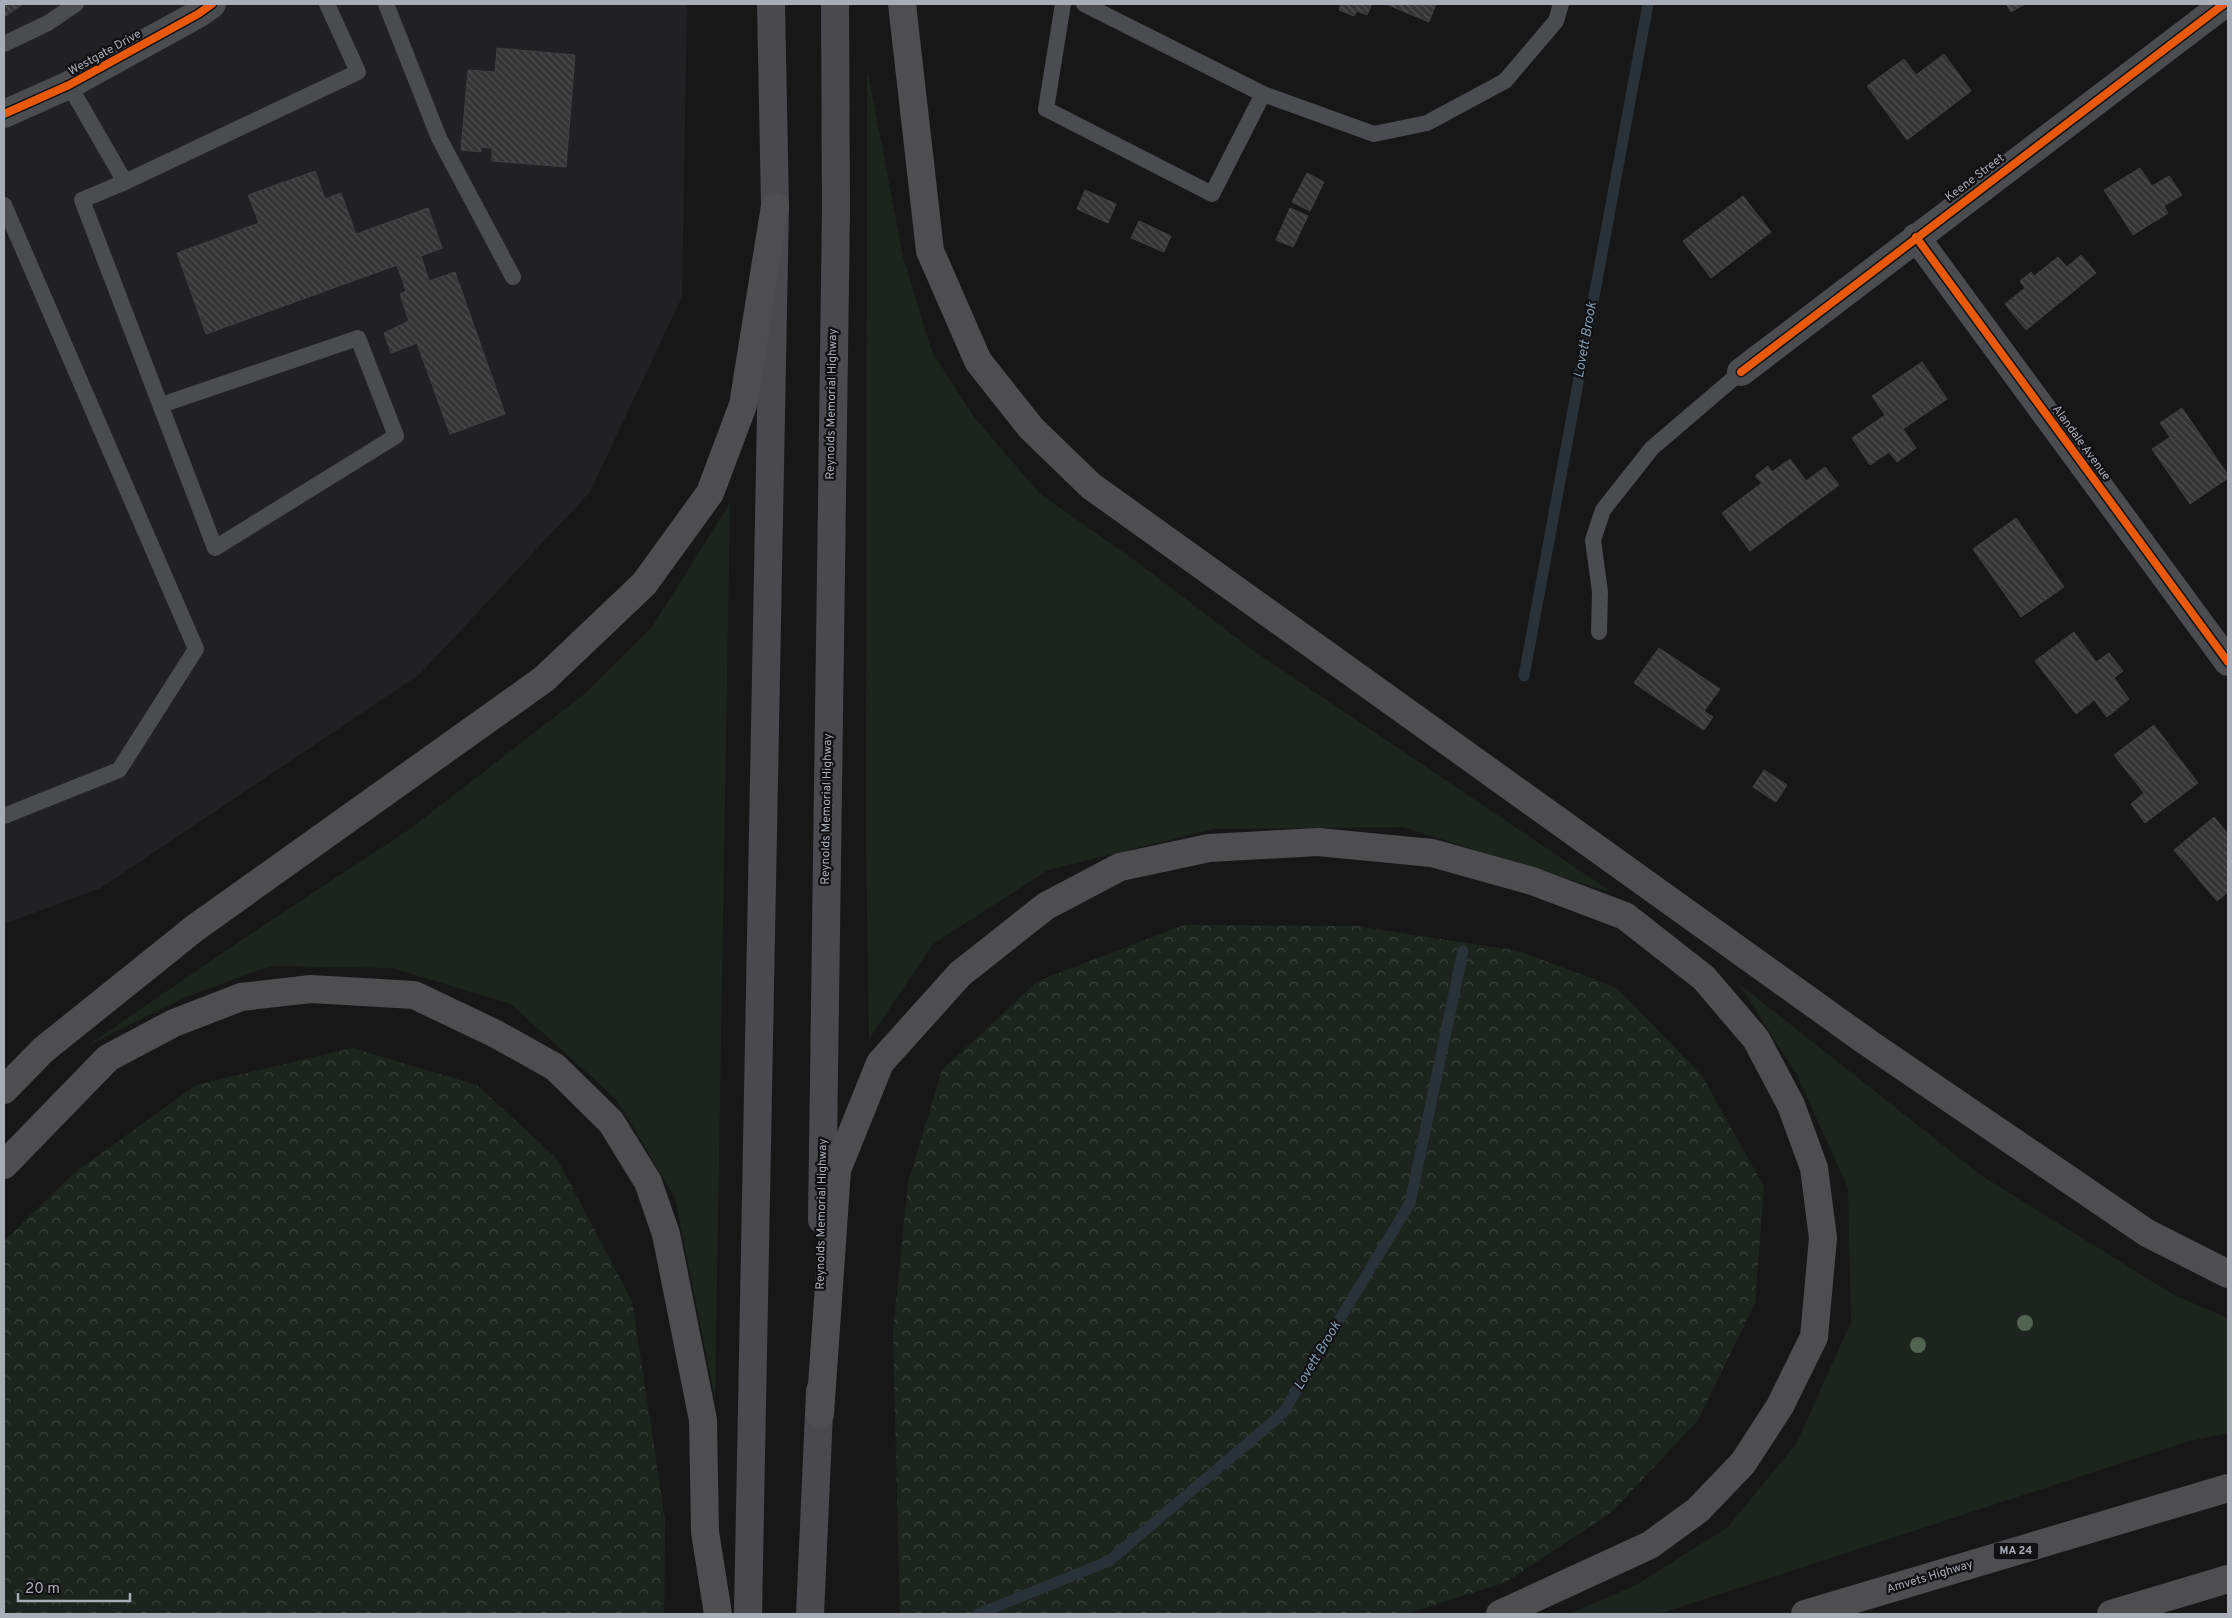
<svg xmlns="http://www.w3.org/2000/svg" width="2232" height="1618" viewBox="0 0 2232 1618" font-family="Overpass,sans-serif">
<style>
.built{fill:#212123}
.grass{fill:#1d241e}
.forest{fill:url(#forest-crowns)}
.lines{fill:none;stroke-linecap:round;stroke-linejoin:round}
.stream{stroke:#2a3239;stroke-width:11}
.building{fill:url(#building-back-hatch);stroke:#3f4043}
.lane{stroke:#4b4c50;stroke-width:16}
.street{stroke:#4b4c50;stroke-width:28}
.secondary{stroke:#4a4a4e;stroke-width:28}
.highway{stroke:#4e4e51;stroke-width:28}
.cycleway-casing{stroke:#111113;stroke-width:11}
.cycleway{stroke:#e8590c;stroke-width:8}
.tree{fill:#506451}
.labels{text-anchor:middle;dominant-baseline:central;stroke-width:4.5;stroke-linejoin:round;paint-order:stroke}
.shield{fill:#111113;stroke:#7b7e86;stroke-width:1}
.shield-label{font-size:11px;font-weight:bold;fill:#a8adb8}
.street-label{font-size:12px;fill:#a8adb8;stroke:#111113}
.water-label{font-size:14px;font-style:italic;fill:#7f9bb3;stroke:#111113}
</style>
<defs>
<pattern id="forest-crowns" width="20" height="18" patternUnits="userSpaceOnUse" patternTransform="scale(1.25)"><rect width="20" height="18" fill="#1d241e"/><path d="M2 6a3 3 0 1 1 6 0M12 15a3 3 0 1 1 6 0" fill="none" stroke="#3b413d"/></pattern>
<pattern id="building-back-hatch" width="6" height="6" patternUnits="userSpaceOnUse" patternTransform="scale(1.25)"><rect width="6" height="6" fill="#353536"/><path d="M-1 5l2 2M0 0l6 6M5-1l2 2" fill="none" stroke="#4f5051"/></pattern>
</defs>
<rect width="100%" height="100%" fill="#171717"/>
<!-- built -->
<path class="built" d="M4 4H687L682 297 590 492 420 674 101 888 4 924Z"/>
<!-- grass -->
<path class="grass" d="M867 67 903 257 932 352 974 417 1039 493 1137 562 1254 651 1613 893 1403 827 1214 829 1048 870 933 944 869 1039 866 843Z
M730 503 715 1399 675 1198 617 1100 511 1004 392 968 270 966 186 997 85 1047 252 933 410 829 583 695 652 627Z
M1738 983 1982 1176 2174 1295 2228 1318V1433L2186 1442 1659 1614H1569L1636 1585 1728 1527 1796 1444 1851 1322 1848 1188 1797 1075Z"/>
<!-- forest -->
<path class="forest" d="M1184 925 1355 926 1519 951 1617 988 1702 1076 1764 1187 1755 1303 1698 1420 1612 1512 1506 1582 1406 1614H900L893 1333 908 1183 942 1070 1038 981Z
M352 1048 477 1085 557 1159 632 1301 665 1519 664 1614H4V1241L73 1174 196 1085Z"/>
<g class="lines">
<!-- stream -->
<path class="stream" d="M1524 676 1648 4
M978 1614 1109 1561 1283 1413 1410 1203 1463 951"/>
</g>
<!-- building -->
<path class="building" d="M4 4H23L4 17Z
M1341 4H1372L1367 15 1357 11 1354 16 1339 10Z
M1386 4H1436L1429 22Z
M2006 4H2025L2011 12Z
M497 48 575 55 566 167 492 161V148L481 147V152L461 150 468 70 495 72Z
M1944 54 1971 91 1907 140 1867 86 1904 59 1916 75Z
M2140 168 2152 186 2169 176 2182 195 2164 206 2168 213 2133 235 2104 190Z
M315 171 325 199 341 193 356 234 428 208 442 248 421 256 429 281 455 272 505 414 450 434 417 343 391 353 384 333 409 321 400 294 406 291 397 265 206 334 177 253 259 223 248 195Z
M1307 173 1324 182 1310 211 1292 202Z
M1085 190 1116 204 1108 223 1077 209Z
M1743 196 1771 232 1711 278 1683 241Z
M1290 208 1308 216 1293 247 1276 240Z
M1139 221 1171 236 1164 252 1131 238Z
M2081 255 2096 273 2026 330 2005 304 2025 288 2020 281 2031 272 2034 276 2058 257 2067 267Z
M1922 362 1947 399 1903 429 1916 448 1897 462 1889 452 1870 465 1852 438 1885 415 1872 396Z
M2182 408 2228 475V478L2190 504 2152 449 2170 437 2160 423Z
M1790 459 1806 481 1825 467 1839 485 1750 551 1722 513 1762 483 1755 476 1768 466 1772 472Z
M2016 518 2064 587 2021 617 1973 549Z
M2074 632 2096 662 2109 653 2123 671 2114 678 2129 699 2107 717 2094 700 2076 714 2035 661Z
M1659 648 1720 689 1704 711 1713 717 1704 730 1634 683Z
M2154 725 2198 783 2145 823 2131 804 2144 793 2114 755Z
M1764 770 1787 785 1776 802 1753 787Z
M2214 817 2228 834V892L2217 901 2174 850Z"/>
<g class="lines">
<!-- lane -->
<path class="lane" d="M386 4 439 138 513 277
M1063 4 1046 109 1212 194 1263 94 1374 134 1427 123 1505 81 1556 21 1561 4
M1084 4 1263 94
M4 44 48 23 76 4
M69 85 125 182 82 200 215 548 396 436 358 338 161 405
M125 182 358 72 327 4
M4 205 196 649 119 770 4 816
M1599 632 1600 592 1593 540 1603 510 1652 448 1741 372"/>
<!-- street -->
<path class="street" d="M4 114 69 85 198 14 212 4
M1916 237 2228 662
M1741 372 2224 4"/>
<!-- secondary -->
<path class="secondary" d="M822 1220 836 210 835 4
M748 1614 775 206 771 4
M810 1614 820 1391"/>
<!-- highway -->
<path class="highway" d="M902 4 930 251 978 361 1031 428 1091 486 1867 1042 2147 1233 2228 1274
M4 1090 43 1050 195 928 544 679 644 584 710 493 743 405 775 206
M4 1165 108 1058 174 1023 241 997 311 989 414 995 494 1033 555 1067 611 1122 648 1182 666 1234 703 1420 705 1532 718 1614
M820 1414 837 1170 880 1063 960 974 1046 906 1120 867 1209 848 1318 842 1432 853 1532 881 1625 916 1704 978 1756 1039 1791 1105 1814 1168 1823 1238 1814 1337 1780 1406 1743 1463 1698 1510 1650 1545 1500 1614
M1805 1614 2228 1488
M2111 1614 2228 1579"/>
<defs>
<path id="cycleway" d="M4 114 69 85 198 14 212 4
M1916 237 2228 662
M1741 372 2224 4"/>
</defs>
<!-- cycleway casing -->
<use href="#cycleway" class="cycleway-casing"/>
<!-- cycleway -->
<use href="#cycleway" class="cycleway"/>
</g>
<!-- trees -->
<g class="tree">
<circle cx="2025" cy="1323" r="8"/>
<circle cx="1918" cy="1345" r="8"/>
</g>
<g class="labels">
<!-- shield labels -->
<rect class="shield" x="1993.5" y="1542.5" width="45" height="17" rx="4"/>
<g class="shield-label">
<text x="2016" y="1551">MA 24</text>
</g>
<!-- street labels -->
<g class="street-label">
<text transform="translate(105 53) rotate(-29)">Westgate Drive</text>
<text transform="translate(1975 178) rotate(-37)">Keene Street</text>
<text transform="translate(832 404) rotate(-89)">Reynolds Memorial Highway</text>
<text transform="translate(2081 443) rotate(54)">Alandale Avenue</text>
<text transform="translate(827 809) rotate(-89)">Reynolds Memorial Highway</text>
<text transform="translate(822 1214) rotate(-89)">Reynolds Memorial Highway</text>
<text transform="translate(1930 1577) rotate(-17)">Amvets Highway</text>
</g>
<!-- water labels -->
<g class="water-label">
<text transform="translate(1586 340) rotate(-80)">Lovett Brook</text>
<text transform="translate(1318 1356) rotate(-59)">Lovett Brook</text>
</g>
</g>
<!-- border -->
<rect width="2232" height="1618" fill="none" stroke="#a8adb8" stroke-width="10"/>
<!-- scale -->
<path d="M18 1593v8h112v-8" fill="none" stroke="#a8adb8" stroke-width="2.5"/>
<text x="25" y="1593" font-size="15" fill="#a8adb8" stroke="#111113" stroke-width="4" paint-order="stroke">20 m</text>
</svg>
